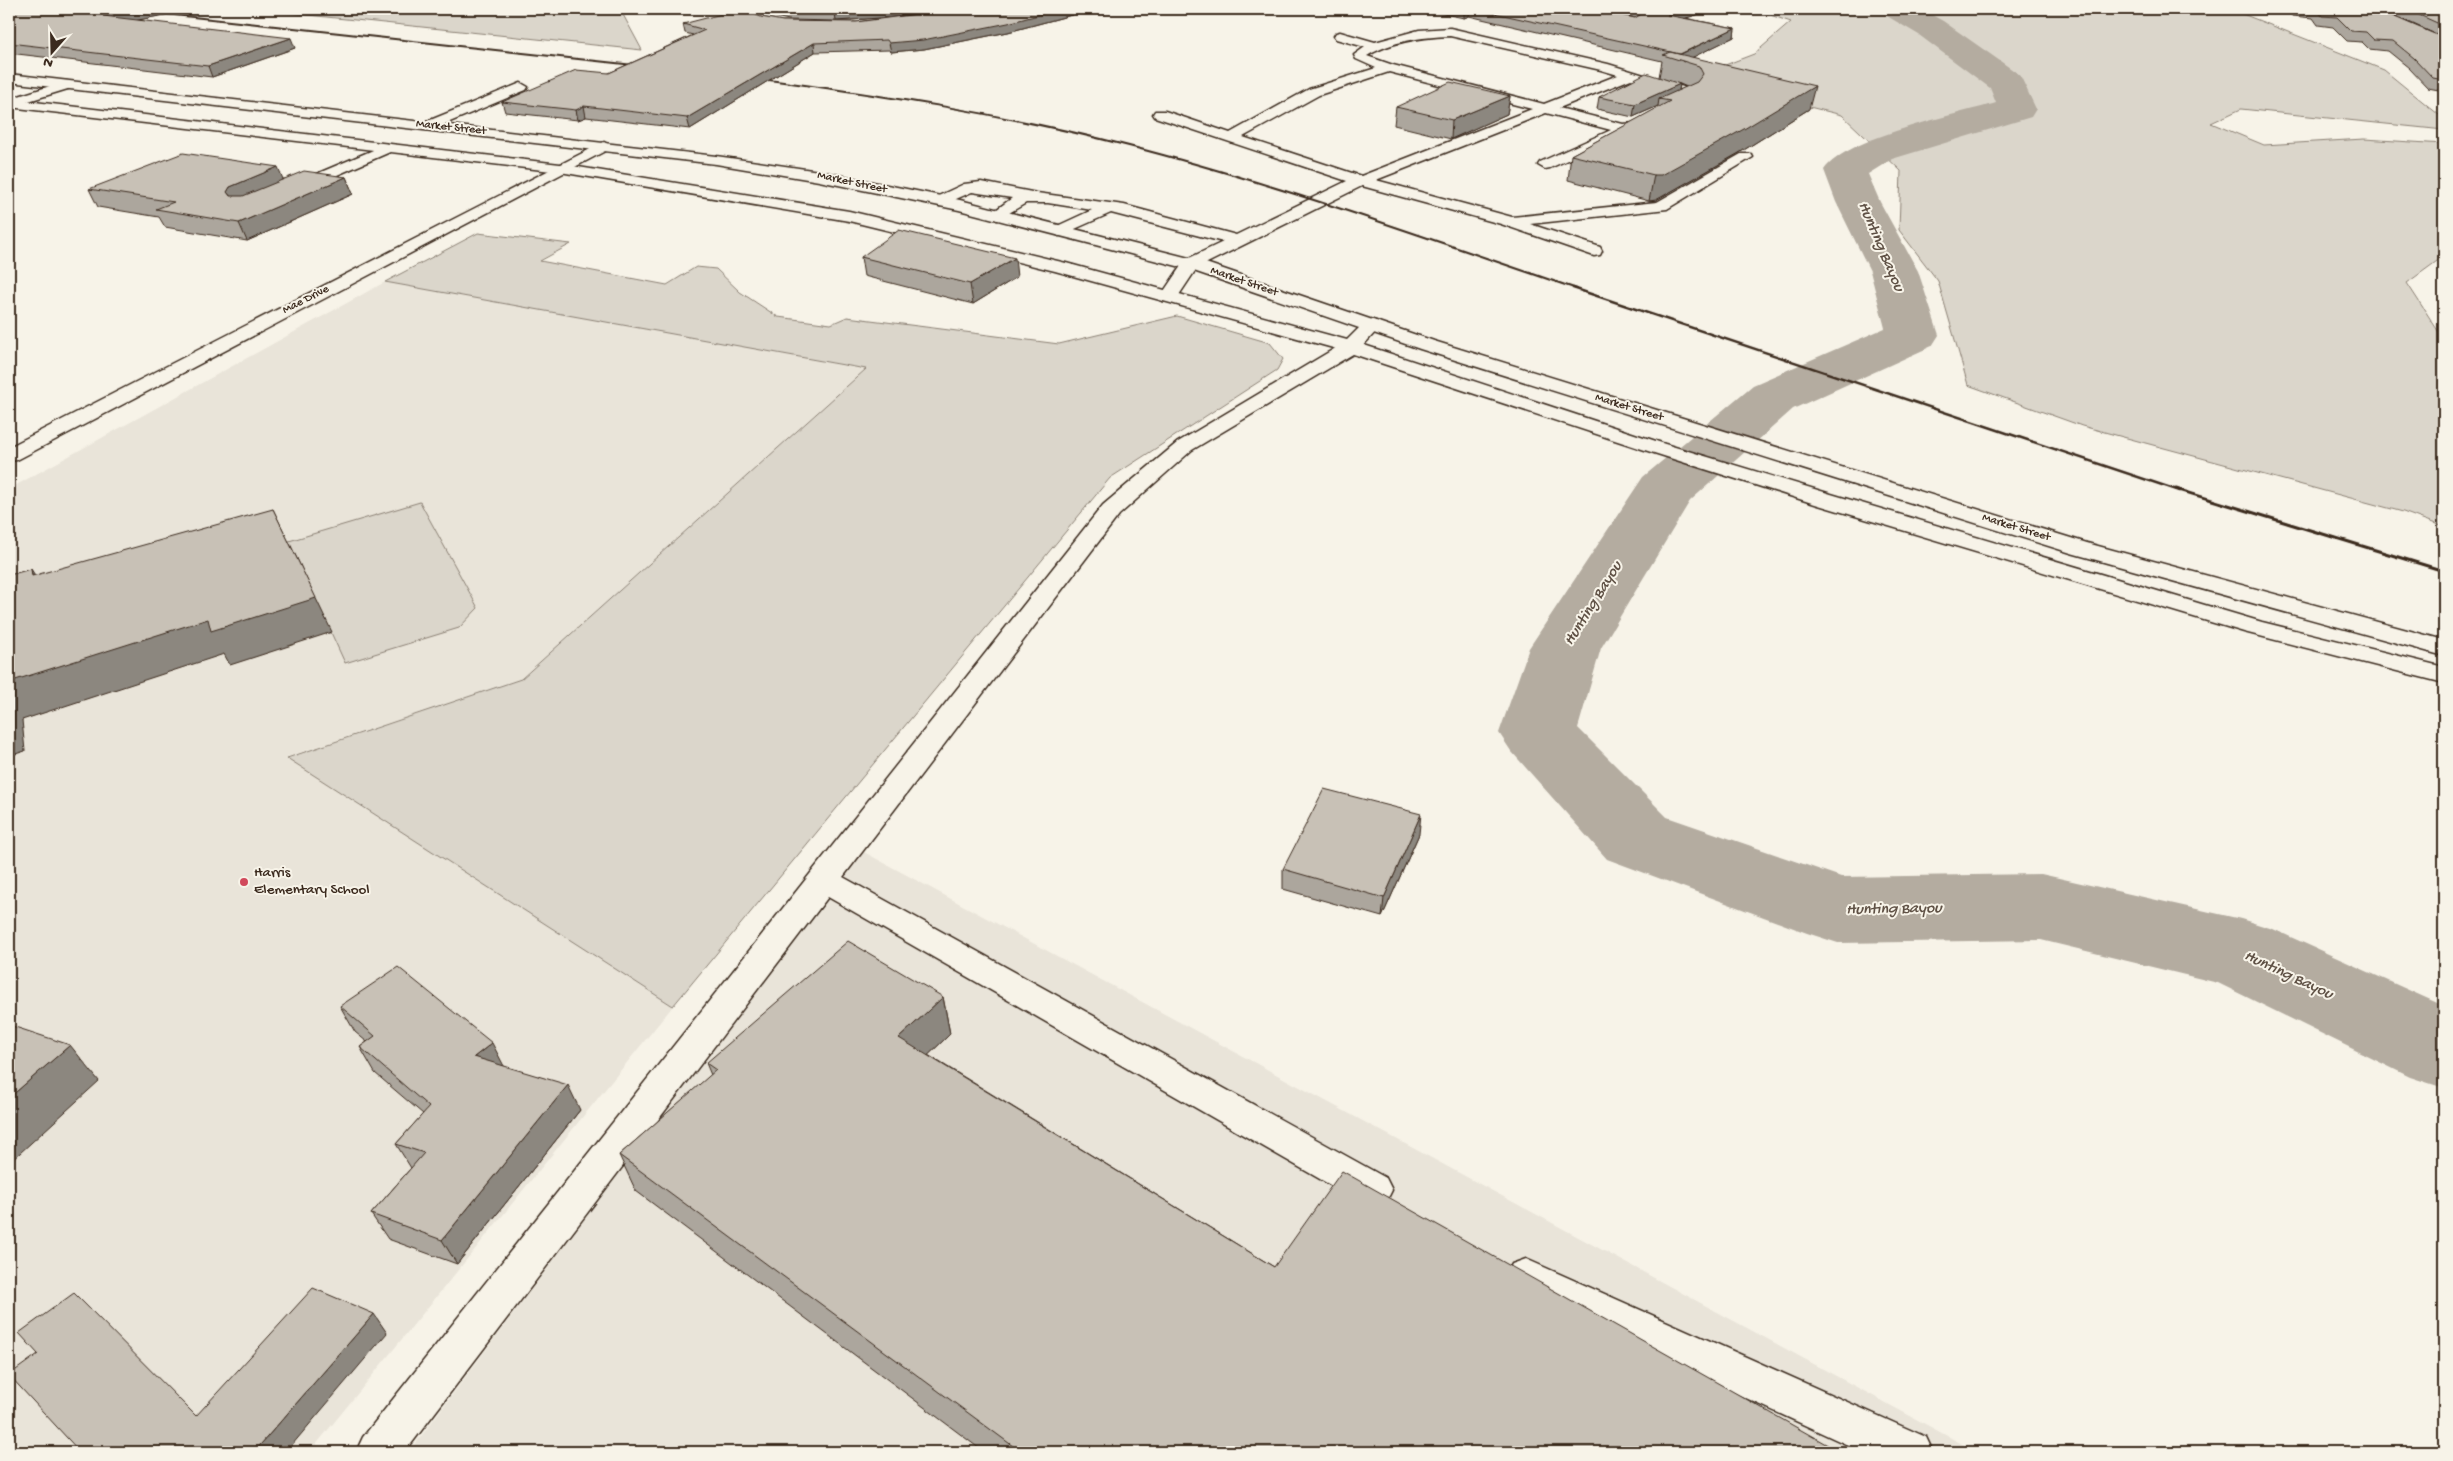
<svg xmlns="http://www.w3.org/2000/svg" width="2453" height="1461" viewBox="0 0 2453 1461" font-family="'Gochi Hand',sans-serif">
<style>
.built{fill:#e9e4d9}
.green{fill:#dbd6cb;stroke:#8b8074}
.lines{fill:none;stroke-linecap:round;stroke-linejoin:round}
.river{fill:#b4aca0;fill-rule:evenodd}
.minor-casing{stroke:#3b2a1e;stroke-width:3}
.major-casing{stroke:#3b2a1e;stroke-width:3}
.minor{fill:#f7f3e8;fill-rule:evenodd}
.major{fill:#f7f3e8;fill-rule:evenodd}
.rail-far2{stroke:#3b2a1e;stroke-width:2}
.rail-far1{stroke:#3b2a1e;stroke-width:2.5}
.rail{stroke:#3b2a1e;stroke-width:3}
.wall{fill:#aca69d;stroke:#3b2a1e;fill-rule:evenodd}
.shaded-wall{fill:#8c877f;stroke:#3b2a1e}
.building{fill:#c8c1b6;stroke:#3b2a1e}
.poi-dot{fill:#d1495b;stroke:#f7f3e8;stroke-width:2}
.labels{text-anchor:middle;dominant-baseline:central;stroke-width:4;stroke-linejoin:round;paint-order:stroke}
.far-street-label{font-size:12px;fill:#3b2a1e;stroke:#f7f3e8}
.poi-label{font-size:15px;fill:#3b2a1e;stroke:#f7f3e8;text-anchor:start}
.water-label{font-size:16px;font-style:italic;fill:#5f5145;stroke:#f7f3e8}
</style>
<rect width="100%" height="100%" fill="#f7f3e8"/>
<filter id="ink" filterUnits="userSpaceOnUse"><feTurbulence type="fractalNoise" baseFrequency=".02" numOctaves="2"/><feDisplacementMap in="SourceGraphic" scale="10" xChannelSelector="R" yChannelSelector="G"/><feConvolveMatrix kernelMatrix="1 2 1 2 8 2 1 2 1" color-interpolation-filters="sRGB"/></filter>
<g filter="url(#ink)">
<!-- built -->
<path class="built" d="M385 282 866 369 521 679 287 757 673 1006 310 1452H9V489Z
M862 851 1977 1452H409Z"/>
<!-- green -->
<path class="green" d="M277 9H620L642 50 269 11Z
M1752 9H2230L2384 70 2444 119V130L2241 109 2211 123 2264 145 2364 139 2444 144V256L2407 283 2444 340V527L2403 512 2082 426 1968 385 1938 281 1899 230 1901 171 1842 115 1691 78 1754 54 1791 22Z
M478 233 571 244 540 261 667 285 696 267 716 269 740 292 778 317 831 324 847 317 1059 344 1177 316 1270 343 1283 359 1277 370 1110 478 673 1006 287 758 521 679 866 369 385 282Z
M420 502 478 608 459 628 345 663 289 541Z"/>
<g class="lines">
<!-- river -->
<path class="river" d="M1882 9H1921L1943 21 2020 75 2036 109 2031 117 1892 159 1868 174 1880 202 1918 271 1939 335 1932 346 1793 409 1690 501 1601 648 1578 728 1667 817 1841 877 2041 874 2241 919 2273 929 2444 1006V1088L2410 1077 2218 983 2041 940 1838 943 1807 933 1607 859 1511 751 1499 733 1529 648 1643 477 1753 385 1885 328 1870 271 1836 202 1824 170C1847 137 1955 115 1996 103L1990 88 1919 35 1887 16Z"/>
<defs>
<path id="minor" d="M1450 28 1608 64 1693 90 1697 97 1674 112H1664L1662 109 1664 106 1683 96 1631 79 1559 108 1623 124 1635 123 1637 126 1635 129 1550 168 1545 169 1538 165 1540 162 1611 130 1546 113 1376 180 1512 217 1657 202 1741 154H1751L1753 157 1667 209 1530 224 1600 247 1602 251 1600 255 1594 256 1501 224 1362 186 1197 268 1175 301H1163L1160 297 1185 260 1223 242 1111 213 1059 236 1051 231 1053 228 1092 210 1048 203H1026L997 220 989 215 1012 198 972 192 940 206 932 201 934 198 964 184 981 182 1037 193 1124 205 1236 235 1347 181 1155 117 1153 114 1155 111H1165L1230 133 1309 89 1376 68 1356 59 1354 55 1365 47 1336 39 1334 36 1336 33 1340 32 1375 42 1419 30ZM1450 36 1601 70 1618 75 1544 104 1393 65 1367 56C1392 41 1421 37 1450 36ZM1389 72 1532 109 1361 176 1243 137 1319 95Z
M66 81 71 82 73 85 71 88 9 107V99Z
M521 83 528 87 526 90 433 129H423L421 126 423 123Z
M604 142 611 146 609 149 17 460 9 461V447Z
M385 145 392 149 390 152 298 192 293 194 285 189 288 186Z
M1372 320 1379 322 1381 326 1358 351 1192 450 1119 515 843 877 1386 1178 1392 1190 1386 1202 1373 1207 1360 1202 828 897 405 1452H356L363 1437 1103 505 1178 442 1344 343 1365 322Z
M1526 1259 1926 1437 1933 1452H1863L1512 1290 1506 1277 1512 1264Z"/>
<path id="major" d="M9 74 716 156 819 171 960 200 1197 260 1434 341 2087 543 2444 640V656L2071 553 1420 349 1185 268 959 210 819 181 716 164 9 82Z
M9 99 560 164 849 211 1066 263 1358 343 1665 444 1831 494 2262 622 2444 667V683L2244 632 1815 504 1651 452 1344 351 1055 271 849 221 560 172 9 107Z"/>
</defs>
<!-- minor casing -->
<use href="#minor" class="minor-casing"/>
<!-- major casing -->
<use href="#major" class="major-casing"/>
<!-- minor -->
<use href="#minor" class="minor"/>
<!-- major -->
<use href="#major" class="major"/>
<!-- rail-far2 -->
<path class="rail-far2" d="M156 13 643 66
M755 78C881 95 1006 114 1129 146 1281 185 1429 239 1577 289"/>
<!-- rail-far1 -->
<path class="rail-far1" d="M1573 288 2180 491"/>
<!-- rail -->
<path class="rail" d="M2176 489 2444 571"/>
</g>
<!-- wall -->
<path class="wall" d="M9 9H196L137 20 295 48 212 77 9 53Z
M760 9H936L893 17 836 21 789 20 761 14Z
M941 9H1094L1008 32 924 49 891 52 889 50 815 52 690 129 586 117 578 120 505 112 502 102 609 73 693 35 685 33 683 24 761 17 783 21 856 22 918 14Z
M1420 9H1591L1636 18 1595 9H1713V10L1685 18 1735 28 1734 37 1692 57 1809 109 1739 153 1656 200 1649 201 1568 180 1571 155 1658 108V106L1633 117 1597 109 1599 97 1659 77 1662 61 1469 16 1464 18ZM1680 84 1687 87 1679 90Z
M2286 9H2444V91L2428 88 2409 68 2388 51 2369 49 2362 42 2347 41 2333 27 2318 25 2313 18 2292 16ZM2388 14 2400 18 2433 33Z
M1510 96 1507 114 1451 139 1394 125 1396 107Z
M346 177 353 194 247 241 165 227 159 217 98 207 89 189 283 179Z
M861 257 1017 277 973 304 864 276Z
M1419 834 1382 917 1283 889V869Z
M943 997 950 1034 928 1055 1274 1267 1840 1452H984L636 1191 619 1155 711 1075 706 1063Z
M340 1006 504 1066 580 1110 457 1264 388 1239 371 1214 411 1168 396 1144 423 1114 375 1073 360 1047 367 1042 355 1032Z"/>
<!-- shaded-wall -->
<path class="shaded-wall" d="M143 9H196L107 26 103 16Z
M884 9H936L893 17 836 21 835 12Z
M1061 9H1094L1008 32 924 49 891 52 889 43Z
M1464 9H1470L1469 16 1464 18Z
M1689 9H1713V10L1666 24 1667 15Z
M1735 28 1734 37 1683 62 1679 55Z
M291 38 295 48 212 77 208 66Z
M814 43 815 52 690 129 687 118Z
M1680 84 1678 96 1659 99 1658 106 1633 117 1635 104Z
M1815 86 1809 109 1739 153 1656 200 1649 201 1654 175Z
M1510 96 1507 114 1451 139 1452 120Z
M584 106 586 117 578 120 576 110Z
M278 167 285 184 237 204 227 192 230 187Z
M346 177 353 194 247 241 239 223Z
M1015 258 1017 277 973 304 970 284Z
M273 509 332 632 230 665 224 654 22 720 25 751 9 756V682Z
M31 569 52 602 32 576Z
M1421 814 1419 834 1382 917 1384 898Z
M943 997 950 1034 908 1075 899 1038Z
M492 1043 505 1068 474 1057Z
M70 1045 99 1081 9 1163V1098Z
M568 1085 580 1110 457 1264 442 1240Z
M374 1314 387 1333 286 1452H254Z"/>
<!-- building -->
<path class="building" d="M9 9H143L103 16 291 38 208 66 9 43Z
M741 9 761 17 783 21 856 22 918 14 941 9H1061L1008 23 923 40 889 43 887 40 814 43 687 118 584 106 576 110 502 102 576 70 609 73 705 30 683 24Z
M777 9H884L835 12 788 11Z
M1476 9H1591L1635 18 1643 13 1640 9H1638H1689L1667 15 1735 28 1680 54Z
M2317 9H2376L2444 38V80L2433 78 2414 58 2393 41 2374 40 2366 32 2351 31 2337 17 2322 16Z
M2406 9H2444V26Z
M1670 52 1815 86 1744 129 1661 175H1654L1571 155 1670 101 1659 99 1697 82 1703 74 1699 66 1663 55Z
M1646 73 1680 84 1635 104 1599 97Z
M1450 82 1510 96 1452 120 1396 107Z
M183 153 278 167 230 187 227 192 230 196H243L304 171 346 177 239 223 156 209 174 202 89 189Z
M899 230 1015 258 970 284 861 257Z
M273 509 316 598 211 631 208 619 9 682V575L31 569 32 576Z
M1324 789 1421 814 1384 898 1283 869Z
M848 941 943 997 899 1038 1274 1267 1342 1171 1840 1452H1021L619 1155 716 1070 706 1063Z
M398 967 492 1043 474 1057 568 1085 442 1240 371 1214 424 1153 396 1144 429 1107 360 1047 375 1036 340 1006Z
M9 1025 70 1045 9 1098Z
M313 1288 374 1314 254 1452H80L9 1375 38 1354 19 1333 74 1293 196 1416Z
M1907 1448 1915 1452H1906Z"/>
</g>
<!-- markers -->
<circle class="poi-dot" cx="244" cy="882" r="5"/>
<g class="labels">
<!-- far-street labels -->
<g class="far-street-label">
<text transform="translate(451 128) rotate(6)">Market Street</text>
<text transform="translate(852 183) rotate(12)">Market Street</text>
<text transform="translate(1244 282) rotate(19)">Market Street</text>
<text transform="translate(306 300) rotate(-27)">Mae Drive</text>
<text transform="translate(1629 408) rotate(17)">Market Street</text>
<text transform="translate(2016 528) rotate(17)">Market Street</text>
</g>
<!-- poi labels -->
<g class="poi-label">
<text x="254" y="873">Harris<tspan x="254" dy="17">Elementary School</tspan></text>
</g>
<!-- water labels -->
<g class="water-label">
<text transform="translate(1880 247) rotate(67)">Hunting Bayou</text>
<text transform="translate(1594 604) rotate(-58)">Hunting Bayou</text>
<text transform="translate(1894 910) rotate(-1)">Hunting Bayou</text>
<text transform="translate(2288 976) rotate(25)">Hunting Bayou</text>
</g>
</g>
<!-- margin -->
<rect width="2453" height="1461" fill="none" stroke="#f7f3e8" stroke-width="30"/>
<rect x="15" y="15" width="2423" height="1431" fill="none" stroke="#3b2a1e" stroke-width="2" filter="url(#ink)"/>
<!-- north arrow -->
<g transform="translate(52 52) rotate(200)" stroke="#f7f3e8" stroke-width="4" paint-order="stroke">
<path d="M0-4L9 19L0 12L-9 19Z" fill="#3b2a1e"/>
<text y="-8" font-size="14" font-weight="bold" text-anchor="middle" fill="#3b2a1e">N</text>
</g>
</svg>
